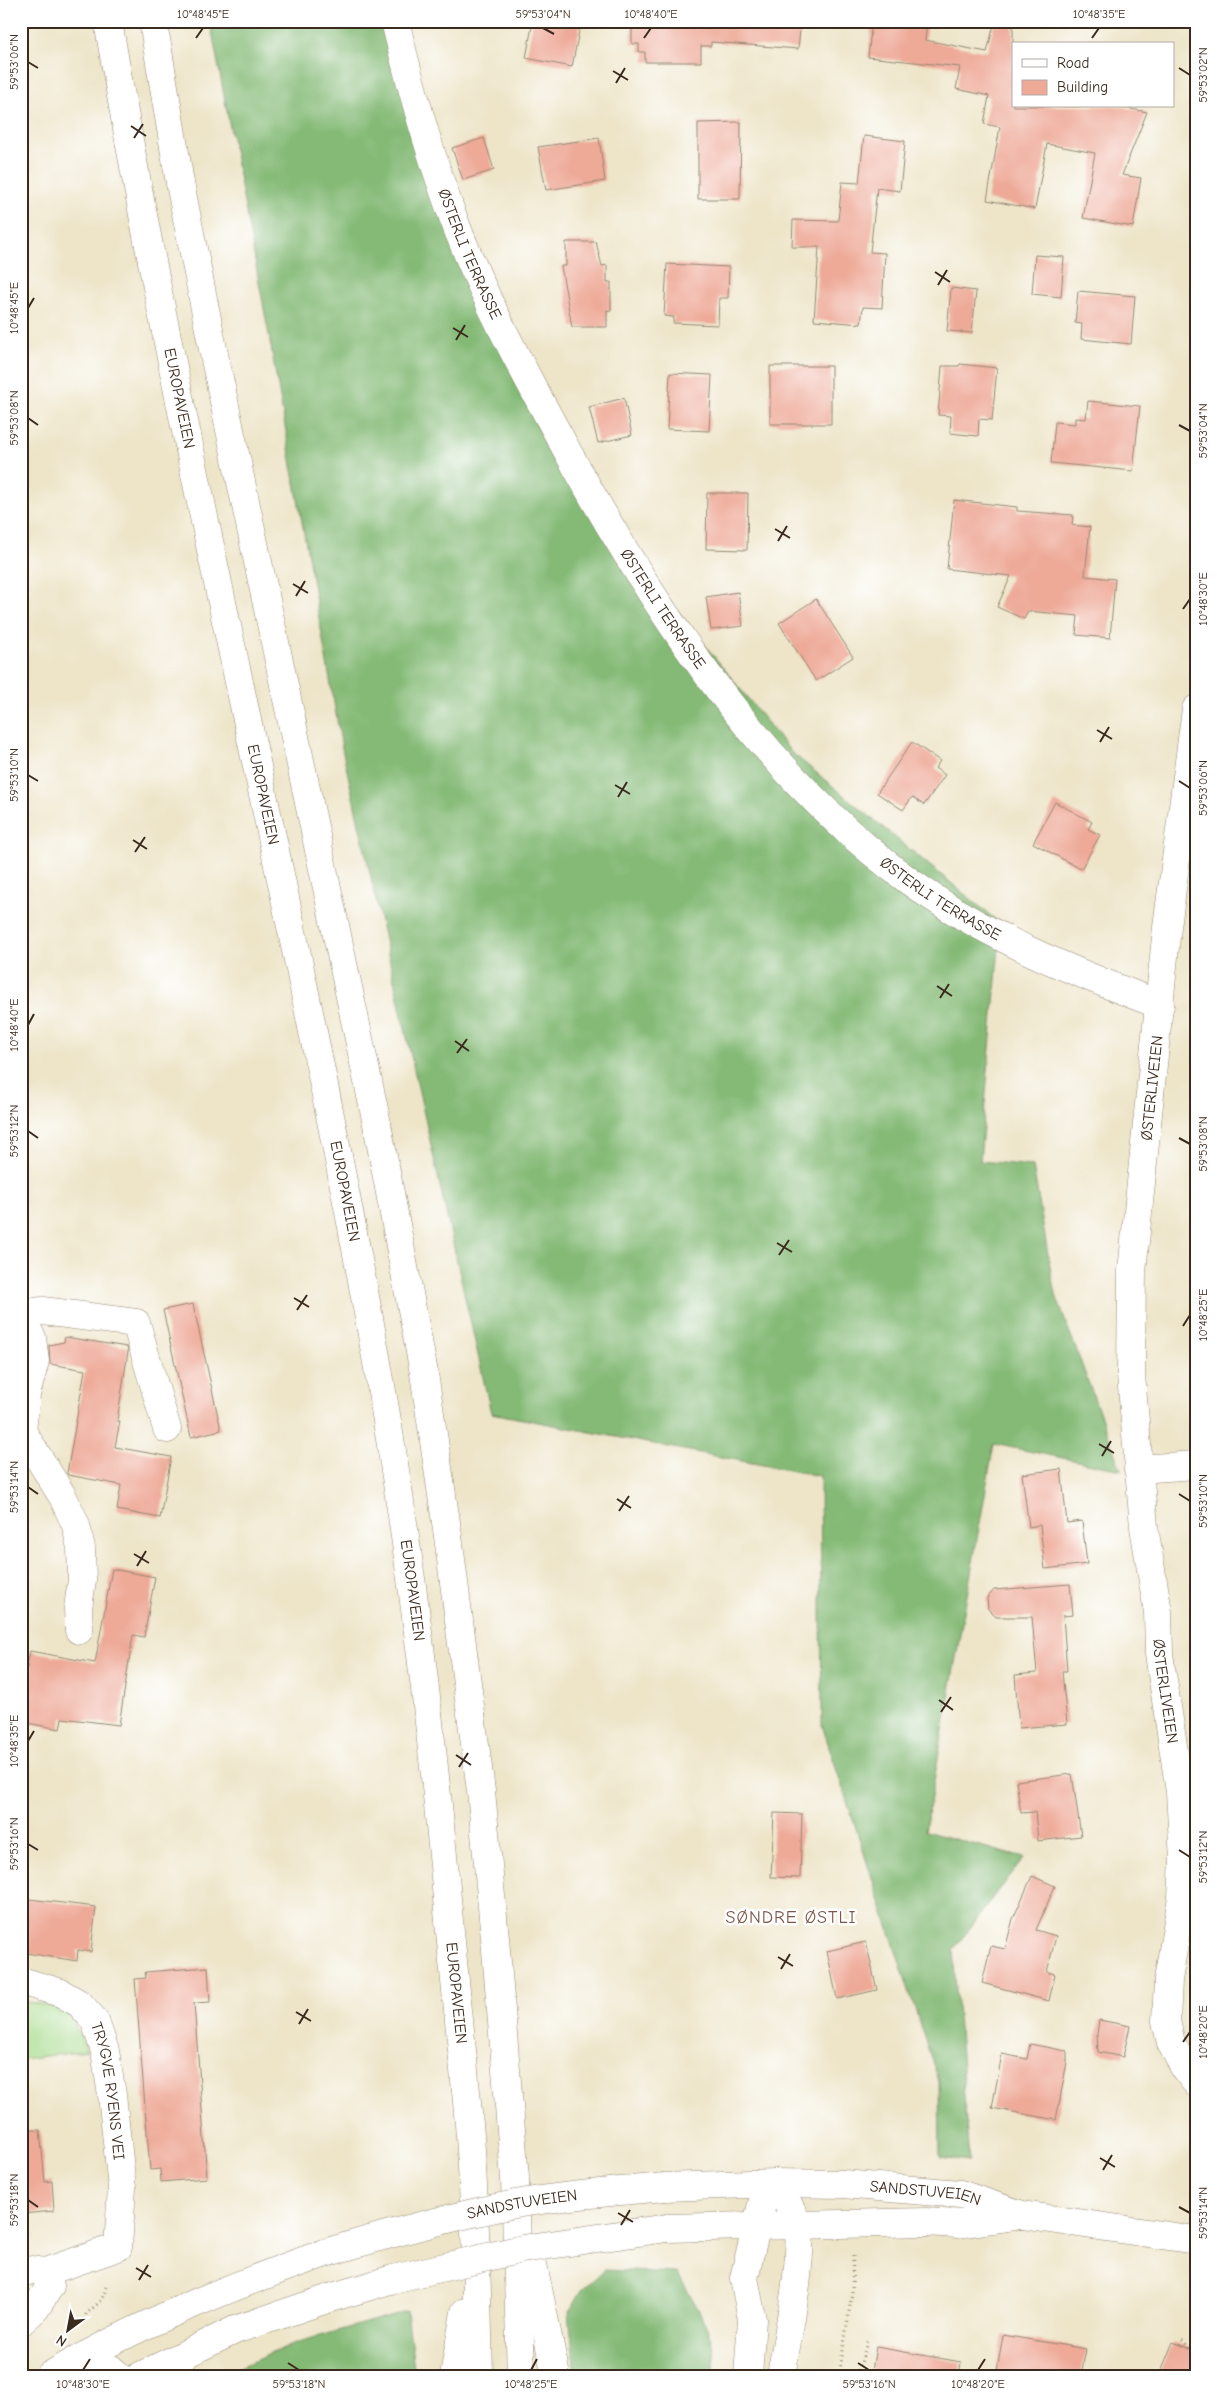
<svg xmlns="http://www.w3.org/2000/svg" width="1217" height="2397" viewBox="0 0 1217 2397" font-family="'Comic Neue',sans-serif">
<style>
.green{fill:#a6da8a;stroke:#708254}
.forest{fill:#84ba76;stroke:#60724a}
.building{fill:#eea997}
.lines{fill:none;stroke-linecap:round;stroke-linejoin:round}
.minor-casing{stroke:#948874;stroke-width:29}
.major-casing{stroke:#948874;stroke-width:29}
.highway-casing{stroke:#948874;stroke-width:29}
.path{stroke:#948874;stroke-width:3;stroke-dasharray:1 4;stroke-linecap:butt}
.minor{stroke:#fff;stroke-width:28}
.major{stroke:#fff;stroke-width:28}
.highway{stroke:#fff;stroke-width:28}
.major-bridge-casing{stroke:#948874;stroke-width:29;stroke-linecap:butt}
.major-bridge{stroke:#fff;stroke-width:28}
.ticks{fill:none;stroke:#3b2a1e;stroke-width:2}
.labels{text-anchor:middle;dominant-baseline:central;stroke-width:5;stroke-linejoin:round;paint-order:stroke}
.street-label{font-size:16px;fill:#3b2a1e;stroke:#fff}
.neighbourhood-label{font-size:18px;letter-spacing:1px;fill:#7a5648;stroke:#fff}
.neatline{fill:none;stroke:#3b2a1e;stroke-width:2}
.ticks-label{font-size:12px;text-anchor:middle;fill:#3b2a1e}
</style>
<rect width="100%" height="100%" fill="#fff"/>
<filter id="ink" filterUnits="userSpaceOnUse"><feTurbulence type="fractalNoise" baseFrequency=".02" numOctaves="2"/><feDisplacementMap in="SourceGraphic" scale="10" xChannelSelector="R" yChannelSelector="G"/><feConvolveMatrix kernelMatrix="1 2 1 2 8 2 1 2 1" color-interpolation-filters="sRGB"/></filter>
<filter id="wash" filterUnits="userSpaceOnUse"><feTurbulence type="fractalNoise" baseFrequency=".0096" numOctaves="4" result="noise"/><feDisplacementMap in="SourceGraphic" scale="20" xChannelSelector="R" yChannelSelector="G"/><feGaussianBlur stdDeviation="1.12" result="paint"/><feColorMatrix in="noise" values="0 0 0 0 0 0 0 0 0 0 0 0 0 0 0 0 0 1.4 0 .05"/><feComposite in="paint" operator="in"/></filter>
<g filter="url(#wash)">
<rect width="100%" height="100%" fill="#eee5c9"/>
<!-- green -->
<path class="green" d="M21 2001 55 2007 72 2018 87 2051 21 2059Z"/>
<!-- forest -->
<path class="forest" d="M210 21H397L450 198 554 427 646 572 791 752 1001 924 980 1161 1033 1166 1054 1290 1121 1470 994 1444 925 1831 1024 1858 953 1950 969 2161 940 2157 939 2082 822 1725 820 1476 491 1413 342 748 268 330Z
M604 2270 677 2273C695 2303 720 2339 713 2376H575L569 2312 582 2290Z
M407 2311 415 2376H226L231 2371 295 2343Z"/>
<g id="blocks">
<!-- building -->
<path class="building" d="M533 21H581L572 67 526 58Z
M632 21H801L798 49 711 42V46H701V62H645V52H639V44H632Z
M872 21H927L925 40 987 52 995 21H1013V106H1116L1147 112 1122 175 1141 178 1133 227 1083 218 1095 153 1047 144 1035 209 987 200 1000 127 984 124 989 96 956 89 960 67 868 57Z
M741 122 740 199H698V123Z
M864 136 905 141 900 191 877 188 870 252 885 253 882 308 863 307 861 324 814 320 819 247H792L793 220 838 221 842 182 859 183Z
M484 138 494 170 463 180 452 148Z
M599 138 605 181 546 190 538 147Z
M566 242H596L602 266 607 265V282H611V311L607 310V327H572L561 266H566Z
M1035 255 1064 257 1061 297 1032 294Z
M667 264 729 267 728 298H719L718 325 673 323 674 317 664 316Z
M951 288 976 291 972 333 947 331Z
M1078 291 1135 296 1131 344 1081 339 1082 324 1075 323Z
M960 364 997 368 992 420 979 419 978 436 950 433 951 416 938 415 942 366H959Z
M770 366H831V424H770Z
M670 373 712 375 709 431 667 429Z
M624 398 632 435 598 443 589 407Z
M1088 401 1140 406 1133 471 1051 463 1055 422 1075 424V418L1086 419Z
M707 493H748L747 550 706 549Z
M954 500 1017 507V511L1073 515 1072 525 1090 527 1085 576 1115 579 1110 638 1076 635 1078 616 1028 611 1024 619 997 607 1011 576 947 569Z
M738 592 743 626 711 630 706 597Z
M816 599 853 657 816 681 779 623Z
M912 742 940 761 935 768 945 775 924 805 912 797 903 810 877 793Z
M1055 802 1092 822 1088 829 1100 835 1081 869 1033 843Z
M193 1304 221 1430 191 1437 163 1310Z
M65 1337 127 1347 128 1352 117 1421H120L115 1447 171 1457 160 1518 117 1510 121 1485 68 1475 67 1473 85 1370 50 1364 49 1345 64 1342Z
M1061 1469 1067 1523 1082 1521 1087 1564 1045 1569 1040 1525 1029 1527 1022 1474Z
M112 1569 155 1577 144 1637 133 1635 119 1725 62 1718 60 1729 21 1722V1667L27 1668 30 1651 95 1663Z
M1070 1584 1073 1615 1063 1616 1067 1671H1062L1067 1724 1019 1728 1015 1675 1037 1673 1032 1617H996L988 1609 987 1598 994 1590Z
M1072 1774 1081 1836 1038 1841 1035 1812 1021 1813 1016 1781Z
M774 1813 802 1814 800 1878 771 1877Z
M1032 1876 1055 1886 1036 1930 1056 1936 1047 1972 1055 1974 1049 2001 982 1983 991 1946 1005 1949 1013 1919Z
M21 1898 96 1907 91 1952 78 1950 77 1961 26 1953V1948L21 1947Z
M866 1942 877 1990 837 1999 827 1951Z
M208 1967 210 2002 194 2003 207 2178 161 2182 160 2169 150 2170 135 1979 146 1978 145 1972Z
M1099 2020 1130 2026 1123 2057 1098 2052 1097 2034Z
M1030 2044 1067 2051V2062L1056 2120 992 2108 1002 2054 1027 2059Z
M21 2130H40L45 2182 52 2181 54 2211 21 2214Z
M1003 2335 1086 2349 1081 2376H996Z
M1173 2342 1196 2351V2376H1159Z
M876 2347 961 2362 959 2376H871Z"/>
</g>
</g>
<g filter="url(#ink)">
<use href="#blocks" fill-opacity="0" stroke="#948874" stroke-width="1"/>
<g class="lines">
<defs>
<g id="minor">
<path id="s1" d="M395 21C410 84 428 148 450 209 481 295 526 376 570 456 657 614 762 773 909 881 986 937 1072 971 1160 1005"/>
<path id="s2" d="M1196 709 1167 927 1132 1271 1131 1375 1144 1527 1158 1612 1159 1654 1180 1792 1184 1860 1182 1897 1168 1980 1166 2021 1171 2043 1184 2067 1196 2083"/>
<path d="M21 1313 43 1311 136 1323 167 1429"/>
<path d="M21 1317 32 1338 35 1361 26 1395 22 1431 63 1497 76 1525 81 1548 82 1580 78 1608 79 1630"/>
<path d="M1138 1469 1196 1465"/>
<path id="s3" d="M21 1981 61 1993 80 2004 95 2021 105 2051 112 2095 122 2188 118 2247 45 2272 32 2270 21 2273"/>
<path d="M1022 2215 1196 2240"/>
<path d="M21 2322 36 2308 50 2286 45 2272"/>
</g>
<g id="major">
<path id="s4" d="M665 2187 774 2183 843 2184 960 2194 1022 2215"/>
<path d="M667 2228 926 2222 958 2224 1015 2216"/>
<path d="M49 2376C137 2324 232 2286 328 2252"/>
<path d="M140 2376 235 2330 330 2298"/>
</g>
<g id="highway">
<path id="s5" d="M108 21C185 475 299 921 379 1374 411 1555 433 1738 449 1921 456 1993 464 2064 470 2136 476 2216 477 2296 479 2376"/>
<path d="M153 21 180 183 215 359 377 1124 424 1373 448 1536 481 1791 495 1938 515 2178 521 2376"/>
<path d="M530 2250 556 2376"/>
<path d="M80 2376 82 2357 111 2369 119 2376"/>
<path d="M454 2376 465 2312"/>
<path d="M748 2376 752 2319 744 2278 762 2204 774 2183C783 2195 792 2208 797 2223 806 2250 786 2343 781 2376"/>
</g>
</defs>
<!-- minor casing -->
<use href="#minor" class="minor-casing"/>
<!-- major casing -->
<use href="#major" class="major-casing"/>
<!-- highway casing -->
<use href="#highway" class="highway-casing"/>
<!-- path -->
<path class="path" d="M85 2320 86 2314 102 2300 107 2284
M1182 2340 1196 2354
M839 2376 852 2293 853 2256
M857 2376 868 2339"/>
<!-- minor -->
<use href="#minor" class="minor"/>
<!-- major -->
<use href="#major" class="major"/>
<!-- highway -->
<use href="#highway" class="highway"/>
<defs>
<g id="major-bridge">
<path id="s6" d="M328 2252C391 2233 455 2215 521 2203 568 2195 617 2191 665 2187"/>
<path d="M330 2298 393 2279 522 2249 667 2228"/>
</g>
</defs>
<!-- major-bridge casing -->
<use href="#major-bridge" class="major-bridge-casing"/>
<!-- major-bridge -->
<use href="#major-bridge" class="major-bridge"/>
</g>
</g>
<!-- ticks -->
<path class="ticks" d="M543 28 554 34M196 38 203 28M644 38 651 28M1092 38 1099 28M28 62 38 68M1179 68 1190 75M613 71 628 80M616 83 625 68M131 126 146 136M134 138 143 124M935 272 950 282M938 285 947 270M28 308 34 298M453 328 468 337M456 340 465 325M28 418 38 425M1179 425 1190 431M775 529 790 538M778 541 787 526M293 584 308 593M296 596 305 581M1183 609 1190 599M1097 730 1112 739M1100 742 1109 727M28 775 38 781M1179 781 1190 788M615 785 630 794M618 797 627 782M133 840 147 849M135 852 145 837M937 986 952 996M940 998 949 984M28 1025 34 1014M455 1041 469 1051M457 1053 467 1039M28 1131 38 1138M1179 1138 1190 1144M777 1243 792 1252M779 1255 789 1240M294 1298 309 1307M297 1310 307 1295M1183 1326 1190 1315M1099 1444 1114 1453M1102 1456 1111 1441M28 1487 38 1494M1179 1494 1190 1501M617 1499 631 1508M619 1511 629 1496M134 1554 149 1563M137 1566 146 1551M939 1700 953 1710M941 1712 951 1697M28 1741 34 1731M456 1755 471 1765M459 1767 468 1753M28 1844 38 1850M1179 1850 1190 1857M778 1957 793 1966M781 1969 790 1954M296 2012 311 2021M299 2024 308 2009M1183 2042 1190 2032M1100 2158 1115 2167M1103 2170 1112 2155M28 2200 38 2207M1179 2207 1190 2213M618 2213 633 2222M621 2225 630 2210M136 2268 151 2277M139 2280 148 2265M288 2363 299 2370M858 2363 869 2370M83 2370 90 2359M531 2370 537 2359M978 2370 985 2359"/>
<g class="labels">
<!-- street labels -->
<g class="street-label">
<text stroke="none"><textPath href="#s1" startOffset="245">ØSTERLI TERRASSE</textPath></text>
<text stroke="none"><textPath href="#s5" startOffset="384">EUROPAVEIEN</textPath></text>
<text stroke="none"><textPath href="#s1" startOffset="650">ØSTERLI TERRASSE</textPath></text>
<text stroke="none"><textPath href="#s5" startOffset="789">EUROPAVEIEN</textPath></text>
<text stroke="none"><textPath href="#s1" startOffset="1055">ØSTERLI TERRASSE</textPath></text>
<text transform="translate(1152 1088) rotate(-84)">ØSTERLIVEIEN</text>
<text stroke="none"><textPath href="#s5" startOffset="1194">EUROPAVEIEN</textPath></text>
<text stroke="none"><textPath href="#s5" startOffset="1599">EUROPAVEIEN</textPath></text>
<text stroke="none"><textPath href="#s2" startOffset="988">ØSTERLIVEIEN</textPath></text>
<text stroke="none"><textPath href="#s5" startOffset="2004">EUROPAVEIEN</textPath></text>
<text stroke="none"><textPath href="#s3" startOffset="158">TRYGVE RYENS VEI</textPath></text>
<text stroke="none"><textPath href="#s4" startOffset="261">SANDSTUVEIEN</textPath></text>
<text stroke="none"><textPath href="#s6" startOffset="200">SANDSTUVEIEN</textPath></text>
</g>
<!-- neighbourhood labels -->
<g class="neighbourhood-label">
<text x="791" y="1917">SØNDRE ØSTLI</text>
</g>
</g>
<!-- margin -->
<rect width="1217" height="2397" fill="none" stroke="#fff" stroke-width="55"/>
<!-- legend -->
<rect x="1012" y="42" width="162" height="65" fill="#ffffff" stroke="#b1aaa5"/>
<rect x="1022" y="59" width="25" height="8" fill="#ffffff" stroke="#b1aaa5"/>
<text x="1057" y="68" font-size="15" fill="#3b2a1e">Road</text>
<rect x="1022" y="80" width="25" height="15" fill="#eea997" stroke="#b1aaa5"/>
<text x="1057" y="92" font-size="15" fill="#3b2a1e">Building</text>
<!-- north arrow -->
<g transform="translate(68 2330) rotate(212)" stroke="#ffffff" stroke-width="4" paint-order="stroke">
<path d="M0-4L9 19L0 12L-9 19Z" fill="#3b2a1e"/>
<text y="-8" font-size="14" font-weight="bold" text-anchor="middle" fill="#3b2a1e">N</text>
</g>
<rect x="28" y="28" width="1162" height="2342" class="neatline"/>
<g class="ticks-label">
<text x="203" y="18">10°48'45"E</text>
<text x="543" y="18">59°53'04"N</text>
<text x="651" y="18">10°48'40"E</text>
<text x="1099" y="18">10°48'35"E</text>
<text transform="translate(14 62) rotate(-90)" y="4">59°53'06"N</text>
<text transform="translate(1203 75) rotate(-90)" y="4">59°53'02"N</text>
<text transform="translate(14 308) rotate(-90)" y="4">10°48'45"E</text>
<text transform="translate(14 418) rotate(-90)" y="4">59°53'08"N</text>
<text transform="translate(1203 431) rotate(-90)" y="4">59°53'04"N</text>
<text transform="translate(1203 599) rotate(-90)" y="4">10°48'30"E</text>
<text transform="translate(14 775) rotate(-90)" y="4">59°53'10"N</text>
<text transform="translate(1203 788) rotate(-90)" y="4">59°53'06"N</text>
<text transform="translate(14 1025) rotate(-90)" y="4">10°48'40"E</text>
<text transform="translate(14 1131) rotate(-90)" y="4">59°53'12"N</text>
<text transform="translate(1203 1144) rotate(-90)" y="4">59°53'08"N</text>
<text transform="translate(1203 1315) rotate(-90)" y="4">10°48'25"E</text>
<text transform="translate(14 1487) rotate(-90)" y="4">59°53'14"N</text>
<text transform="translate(1203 1501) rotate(-90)" y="4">59°53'10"N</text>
<text transform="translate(14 1741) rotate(-90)" y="4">10°48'35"E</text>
<text transform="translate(14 1844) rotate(-90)" y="4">59°53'16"N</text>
<text transform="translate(1203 1857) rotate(-90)" y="4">59°53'12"N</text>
<text transform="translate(1203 2032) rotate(-90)" y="4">10°48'20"E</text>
<text transform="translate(14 2200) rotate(-90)" y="4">59°53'18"N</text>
<text transform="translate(1203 2213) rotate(-90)" y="4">59°53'14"N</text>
<text x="83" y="2388">10°48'30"E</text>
<text x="299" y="2388">59°53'18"N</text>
<text x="531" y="2388">10°48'25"E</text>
<text x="869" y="2388">59°53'16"N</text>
<text x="978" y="2388">10°48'20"E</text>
</g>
</svg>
